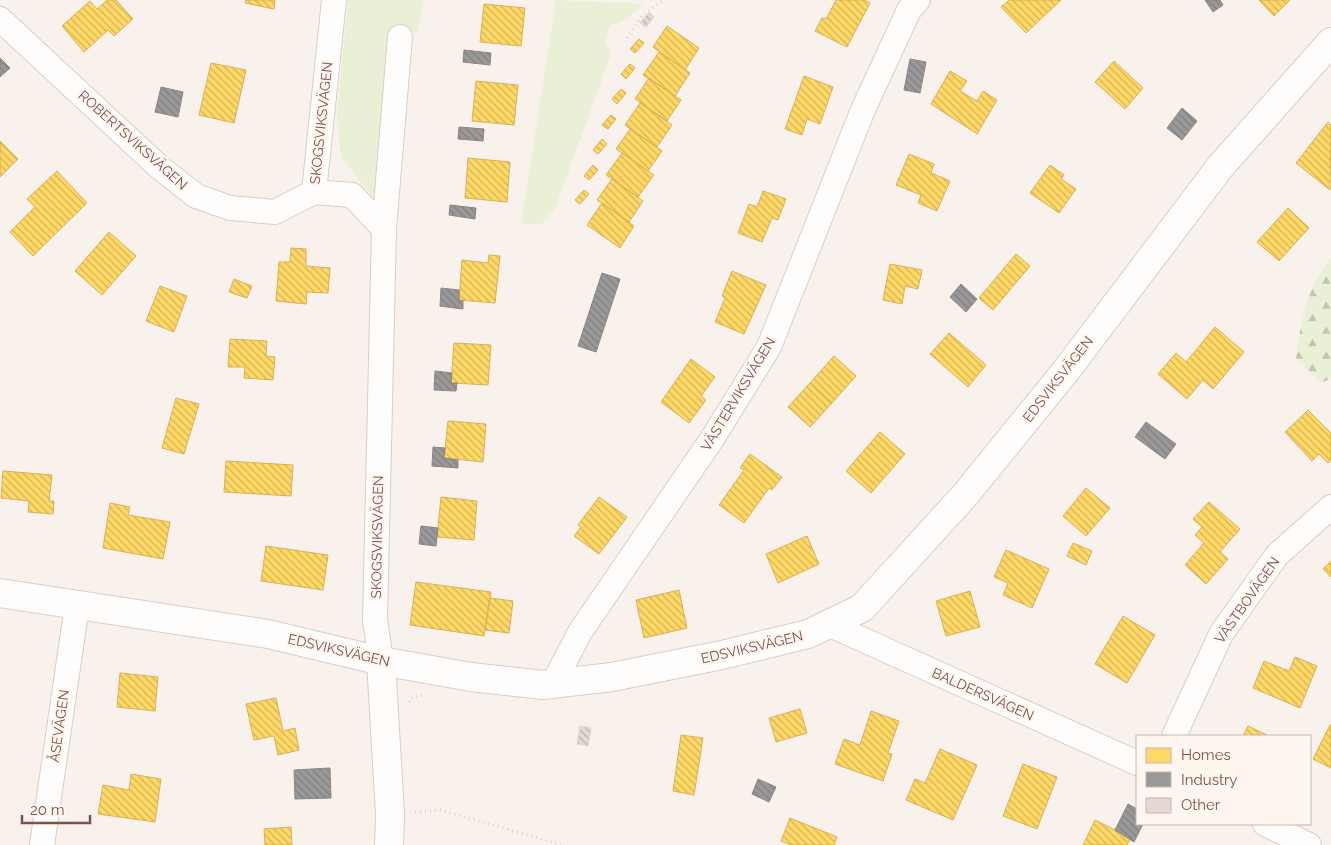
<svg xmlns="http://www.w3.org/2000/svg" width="1331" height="845" viewBox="0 0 1331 845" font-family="Raleway,sans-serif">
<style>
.green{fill:#eaf0d6}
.forest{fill:url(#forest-firs)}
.homes{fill:url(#homes-back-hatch);stroke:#d7b05d}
.industry{fill:url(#industry-back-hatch);stroke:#908381}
.building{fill:url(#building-back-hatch);stroke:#e3d4ce}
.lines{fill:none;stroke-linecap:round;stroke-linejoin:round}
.minor-casing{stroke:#d8cdc8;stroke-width:26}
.tertiary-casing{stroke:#d8cdc8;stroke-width:30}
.path{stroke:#dcd0cd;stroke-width:3;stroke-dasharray:1 4;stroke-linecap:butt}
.minor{stroke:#fefdfc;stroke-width:24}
.tertiary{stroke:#fefdfc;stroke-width:28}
.labels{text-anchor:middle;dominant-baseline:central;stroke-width:5;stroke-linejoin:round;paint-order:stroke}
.street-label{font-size:14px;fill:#7b5148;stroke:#fff6f0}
</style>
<defs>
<pattern id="forest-firs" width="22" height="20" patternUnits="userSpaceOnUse" patternTransform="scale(1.25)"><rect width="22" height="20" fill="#eaf0d6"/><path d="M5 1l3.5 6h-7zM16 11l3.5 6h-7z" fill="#c3c5b0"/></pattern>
<pattern id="homes-back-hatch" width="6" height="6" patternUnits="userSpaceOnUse" patternTransform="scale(1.25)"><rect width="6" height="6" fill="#ffd966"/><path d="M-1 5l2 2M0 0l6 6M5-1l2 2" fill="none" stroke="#d3b256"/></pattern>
<pattern id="industry-back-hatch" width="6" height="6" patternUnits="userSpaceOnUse" patternTransform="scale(1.25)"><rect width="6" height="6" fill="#999"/><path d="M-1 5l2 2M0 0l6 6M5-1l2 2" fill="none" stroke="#827f7f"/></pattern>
<pattern id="building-back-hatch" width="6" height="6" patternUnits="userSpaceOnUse" patternTransform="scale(1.25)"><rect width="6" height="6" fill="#e6d8d3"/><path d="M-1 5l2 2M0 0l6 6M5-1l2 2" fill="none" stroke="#bfb2ad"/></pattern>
</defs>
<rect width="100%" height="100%" fill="#f9f2ec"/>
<!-- green -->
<path class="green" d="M348 0H424L417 32 393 33 374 199 341 157 337 112Z
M556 0 644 4 627 19 610 26 605 43 612 52 555 209 542 224H521Z"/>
<!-- forest -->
<path class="forest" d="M1331 258V379L1320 383 1296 358C1301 320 1306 289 1331 258Z"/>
<!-- homes -->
<path class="homes" d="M107 0H116L133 19 114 36 108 30 84 52 62 26 90 1 97 9Z
M246 0H275L274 9 245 3Z
M836 0H864L870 3 847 47 815 31 822 18 826 19Z
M1009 0H1061L1026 33 1001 7Z
M1259 0H1290L1274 16Z
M484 4 525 8 521 46 480 42Z
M667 26 699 48 685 70 653 47Z
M639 39 644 43 635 53 630 49Z
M659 52 690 73 675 96 643 75Z
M1114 61 1143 88 1125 109 1095 82Z
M211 63 246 70 234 123 199 115Z
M630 64 635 68 626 79 621 74Z
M950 71 967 81 960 91 977 101 983 91 997 100 977 134 931 104Z
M804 76 833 87 820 124 807 119 802 135 785 129Z
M649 78 681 100 667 121 635 99Z
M476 81 518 85 514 125 472 121Z
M621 89 626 93 617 104 612 99Z
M640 103 672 125 657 147 625 125Z
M611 115 616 119 608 129 602 125Z
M1328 122 1331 125 1330 190 1296 163Z
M630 129 662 151 648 171 616 149Z
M602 139 607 144 598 154 593 150Z
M0 141 18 159 0 177Z
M622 153 654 175 638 197 606 175Z
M909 154 934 164 931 173 950 181 937 211 918 203 921 195 896 185Z
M468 158 510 162 507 202 465 198Z
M593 165 598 170 589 180 584 176Z
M1050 165 1064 175 1061 179 1076 189 1059 213 1030 193Z
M57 171 87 203 33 256 10 232 35 207 27 199Z
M612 179 643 201 629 222 597 200Z
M584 190 589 194 580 204 575 200Z
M763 191 786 199 778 220 772 218 762 242 738 233 749 204 757 207Z
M602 203 634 226 620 248 587 225Z
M1288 208 1309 228 1279 261 1257 242Z
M109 232 136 256 102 295 75 271Z
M291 248 306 249V266L330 268 328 293 307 292 306 304 276 301 279 262H290Z
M1016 254 1030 266 993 310 979 298Z
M489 255 500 256 495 303 459 300 462 260 488 263Z
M890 264 922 270 918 289 905 286 902 304 883 300Z
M732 271 766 285 744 334 715 322 725 298 722 296Z
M234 279 252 286 247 298 229 292Z
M160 286 187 296 174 332 146 321Z
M1215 327 1244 352 1213 389 1203 380 1187 399 1158 374 1176 353 1186 362Z
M949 333 986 365 968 387 930 354Z
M230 339 267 341 266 356 275 357 273 380 244 378 245 367H228Z
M454 343 491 345 488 385 451 383Z
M834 356 856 376 832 403 810 383Z
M691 359 715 377 701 396 706 400 689 423 661 402Z
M810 383 832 403 810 427 788 407Z
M176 398 199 404 184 454 162 448Z
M1308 410 1331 433V460L1328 463 1319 454 1312 461 1285 432Z
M448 421 486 424 483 462 444 458Z
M880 432 905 454 871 493 846 471Z
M750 454 782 477 772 490 769 488 744 523 719 505 744 470 740 468Z
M226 461 293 465 291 496 224 492Z
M3 471 52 475 49 501H54L53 514 28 512 29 501 1 498Z
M1086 488 1110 508 1086 536 1063 516Z
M441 497 477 501 474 540 437 537Z
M599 497 627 517 599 554 574 536 581 527 578 525Z
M1209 502 1240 529 1220 552 1228 559 1206 584 1185 565 1204 543 1195 535 1202 527 1193 519Z
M110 503 130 507 128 515 170 522 163 559 103 548Z
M807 536 819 564 778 583 766 554Z
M1073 543 1092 551 1086 565 1067 556Z
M266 546 328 555 323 590 261 581Z
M1006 550 1049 569 1032 608 1003 595 1008 583 994 577Z
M1331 561V577L1323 569Z
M416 582 491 592 484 636 410 625Z
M679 590 687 628 644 638 636 600Z
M970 591 980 627 946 636 936 601Z
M490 598 513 601 509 633 485 630Z
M1123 616 1155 635 1127 683 1095 664Z
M1295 657 1317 666 1300 708 1253 688 1264 661 1289 671Z
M120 673 158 677 155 711 117 707Z
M276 698 283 731 295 728 299 750 278 755 274 736 254 740 246 704Z
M800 709 807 733 776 742 769 718Z
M871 711 899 721 888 753 892 754 883 781 835 764 844 739 860 745Z
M1330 725H1331V768L1313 759Z
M1248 726 1269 736H1243Z
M681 735 703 738 694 795 673 791Z
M940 749 977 765 953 820 906 800 915 779 925 783Z
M1023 764 1057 777 1037 829 1003 816Z
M131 774 161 779 155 822 98 814 103 785 129 790Z
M790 818 837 837 834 845H791L781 841Z
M1095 820 1131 838 1127 845H1083Z
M291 827 292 845H265L264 829Z"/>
<!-- industry -->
<path class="industry" d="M1205 0H1220L1223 5 1213 12Z
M464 50 491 53 490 65 463 62Z
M0 58 10 68 0 77Z
M910 59 926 62 920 93 904 90Z
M161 87 183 92 178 117 155 112Z
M1182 108 1197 121 1182 140 1167 128Z
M459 127 484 129 483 141 458 139Z
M450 205 476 208 475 219 449 215Z
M602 273 620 279 596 352 578 346Z
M961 284 977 299 966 312 950 297Z
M441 288 459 290V300L463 301V309L440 306Z
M435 371 452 373 451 383H457L456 391 434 390Z
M1146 422 1176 444 1165 459 1135 437Z
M433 447 445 448 444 458 458 460V468L432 466Z
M421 526 438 528 436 546 419 544Z
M330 768 331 798 295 799 294 770Z
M758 779 776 787 769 802 752 794Z
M1128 804 1137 809V824H1143L1134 842 1115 830Z"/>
<!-- building -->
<path class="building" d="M649 12 654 17 646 27 640 23Z
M580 726 591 728 588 746 577 744Z"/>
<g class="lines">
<defs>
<path id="minor" d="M0 19 158 166 196 196 230 208 275 212 314 192
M314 192 352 195 384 229 375 620 381 661
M314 192 334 0
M384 229 400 37
M828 624 1137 763
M553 684 580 632 712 439 769 347 862 112 909 10 918 0
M1174 736 1221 634 1277 555 1331 507
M1265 824 1309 845
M42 845 77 606"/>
<path id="tertiary" d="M0 593 268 634 381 661 471 677 543 685 612 677 722 655 808 634 862 608 965 495 1065 372 1220 167 1331 42
M381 661 390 814 389 845"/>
</defs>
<!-- minor casing -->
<use href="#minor" class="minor-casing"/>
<!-- tertiary casing -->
<use href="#tertiary" class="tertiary-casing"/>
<!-- path -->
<path class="path" d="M627 38 642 16 663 0
M409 702 411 698 425 695
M415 812 440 810 562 845"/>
<!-- minor -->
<use href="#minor" class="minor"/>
<!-- tertiary -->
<use href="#tertiary" class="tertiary"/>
</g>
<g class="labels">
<!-- street labels -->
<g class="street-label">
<text transform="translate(321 123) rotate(-84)">SKOGSVIKSVÄGEN</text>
<text transform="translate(133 140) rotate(42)">ROBERTSVIKSVÄGEN</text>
<text transform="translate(1058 379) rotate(-52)">EDSVIKSVÄGEN</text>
<text transform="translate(738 394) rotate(-59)">VÄSTERVIKSVÄGEN</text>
<text transform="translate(377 537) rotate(-89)">SKOGSVIKSVÄGEN</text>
<text transform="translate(1247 600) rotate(-55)">VÄSTBOVÄGEN</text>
<text transform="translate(752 647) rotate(-13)">EDSVIKSVÄGEN</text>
<text transform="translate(339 650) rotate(13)">EDSVIKSVÄGEN</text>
<text transform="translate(983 694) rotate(24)">BALDERSVÄGEN</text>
<text transform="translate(59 726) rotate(-82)">ÅSEVÄGEN</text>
</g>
</g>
<!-- legend -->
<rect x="1136" y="735" width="175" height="90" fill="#fff6f0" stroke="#cab4ad"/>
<rect x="1146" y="748" width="25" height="15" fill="#ffd966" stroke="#cab4ad"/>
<text x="1181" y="760" font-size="15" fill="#7b5148">Homes</text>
<rect x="1146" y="772" width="25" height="15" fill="#999999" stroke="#cab4ad"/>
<text x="1181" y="785" font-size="15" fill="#7b5148">Industry</text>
<rect x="1146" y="798" width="25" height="15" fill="#e6d8d3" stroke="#cab4ad"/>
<text x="1181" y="810" font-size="15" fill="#7b5148">Other</text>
<!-- scale -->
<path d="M22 815v8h68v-8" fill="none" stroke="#7b5148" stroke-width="2.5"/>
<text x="30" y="815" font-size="15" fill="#7b5148" stroke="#fff6f0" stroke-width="4" paint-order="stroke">20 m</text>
</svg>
